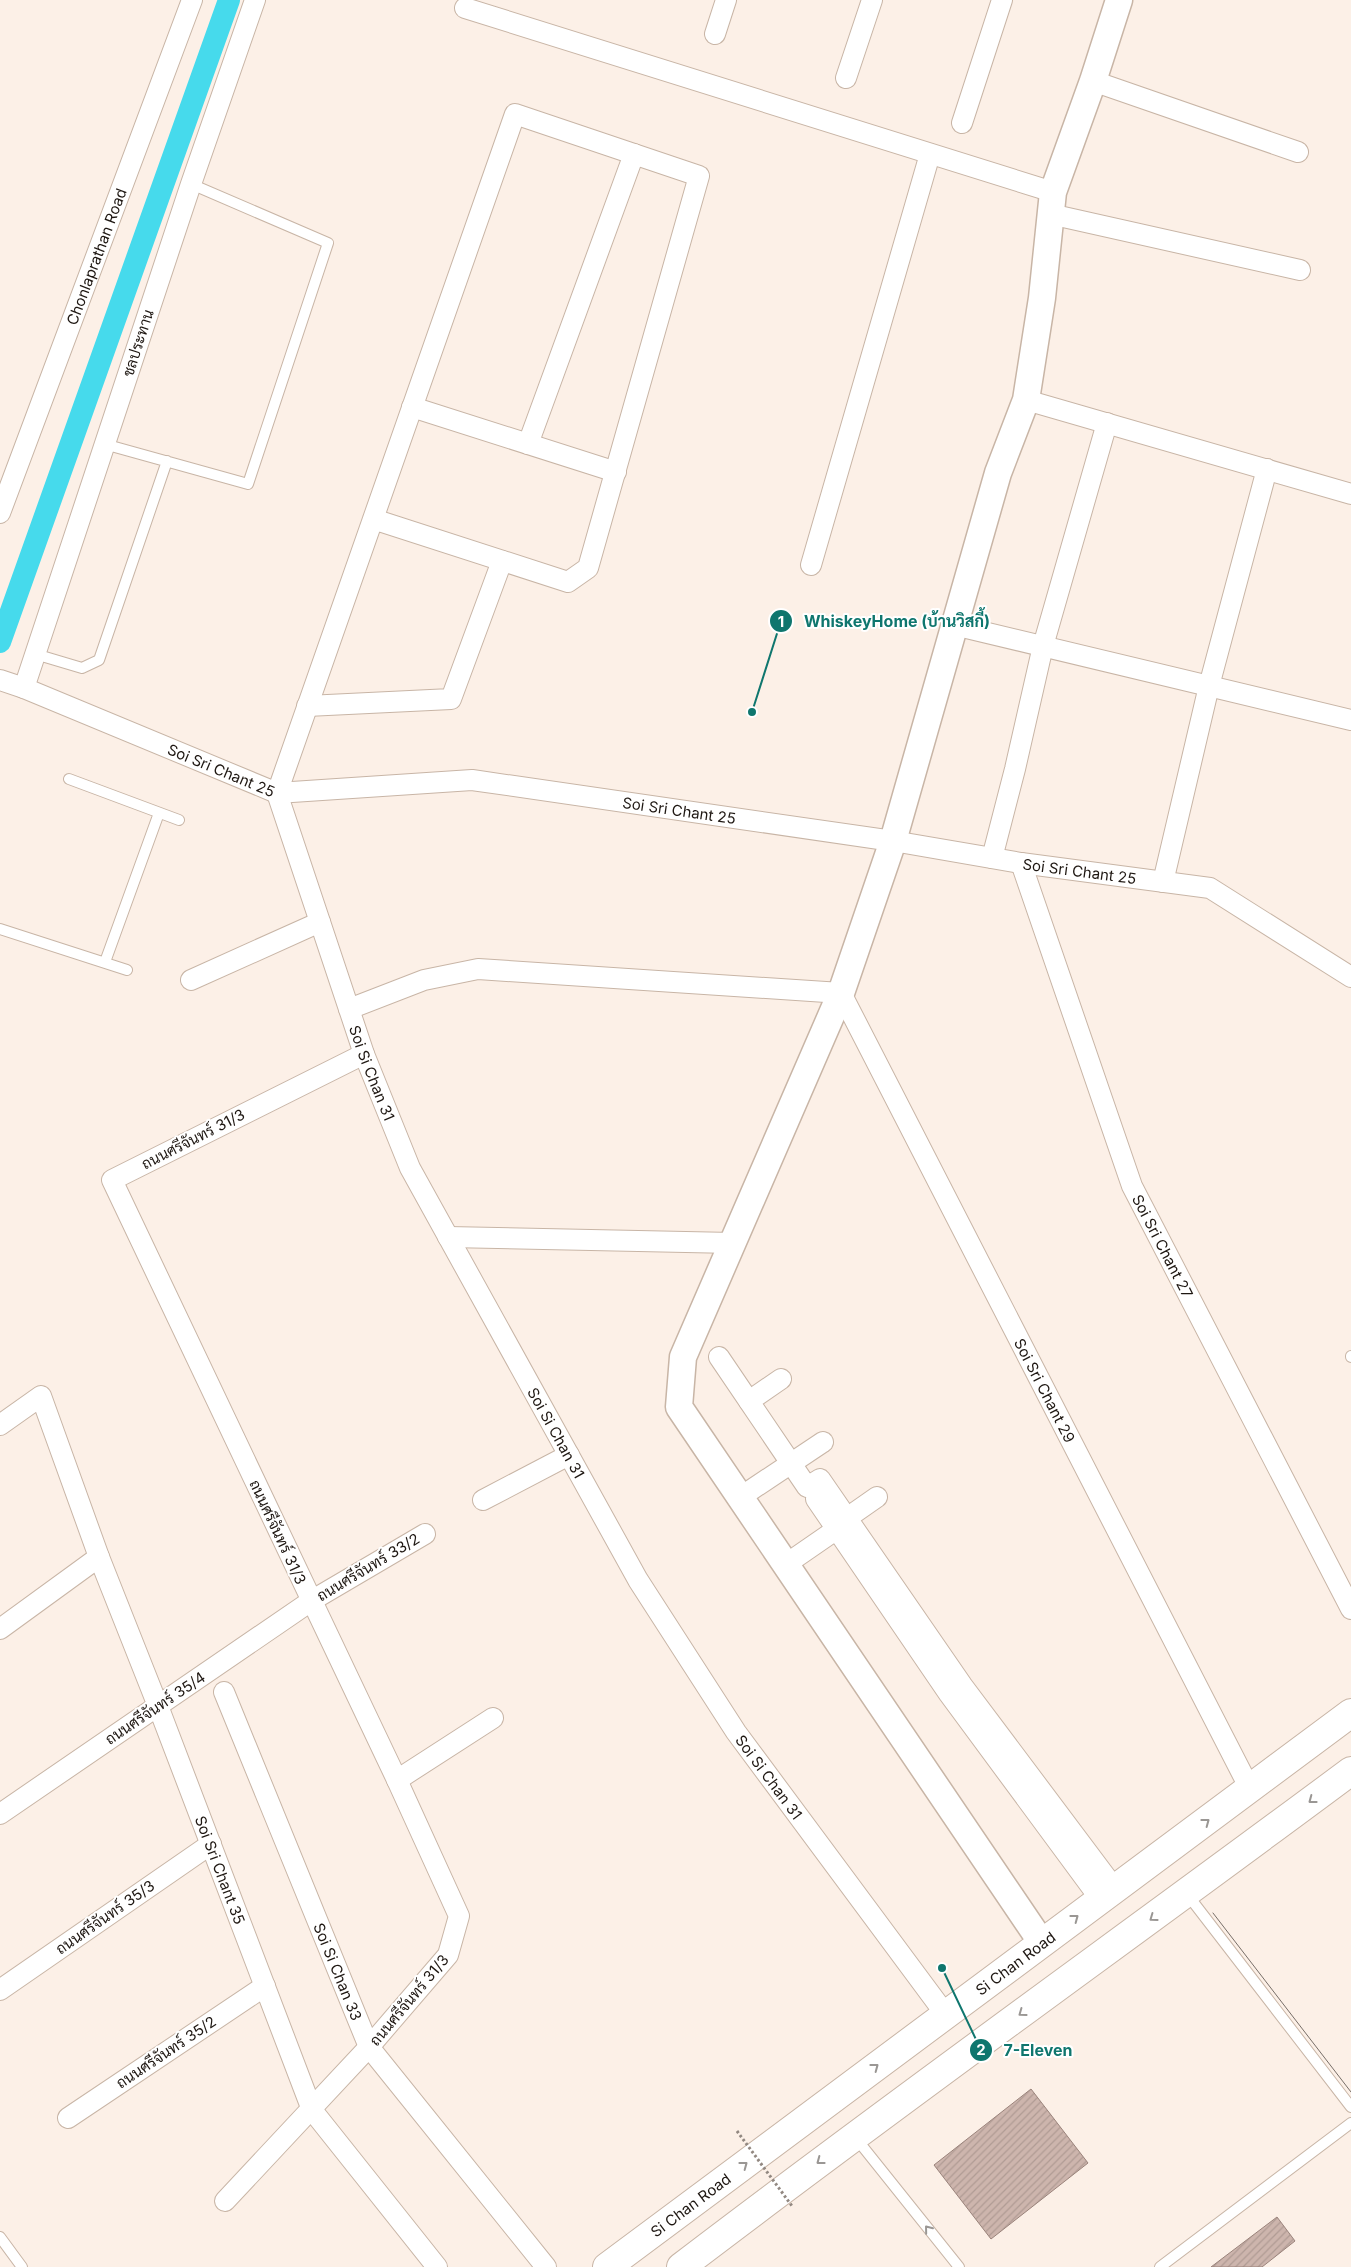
<svg xmlns="http://www.w3.org/2000/svg" width="1351" height="2267" viewBox="0 0 1351 2267" font-family="Inter,Sarabun,sans-serif">
<style>
.lines{fill:none;stroke-linecap:round;stroke-linejoin:round}
.canal{stroke:#46daec;stroke-width:22}
.building{fill:url(#building-hatch);stroke:#9a837b}
.service-casing{stroke:#c8b5a6;stroke-width:12}
.minor-casing{stroke:#c8b5a6;stroke-width:22}
.tertiary-casing{stroke:#c8b5a6;stroke-width:29}
.secondary-casing{stroke:#c8b5a6;stroke-width:30}
.service{stroke:#fff;stroke-width:10}
.minor{stroke:#fff;stroke-width:20}
.tertiary{stroke:#fff;stroke-width:26}
.secondary{stroke:#fff;stroke-width:28}
.tram{stroke:#776e68;stroke-width:1}
.path-bridge{stroke:#928881;stroke-width:3;stroke-dasharray:2.5 2.5;stroke-linecap:butt}
.oneway{stroke:#9a9794}
.labels{text-anchor:middle;dominant-baseline:central;stroke-width:4;stroke-linejoin:round;paint-order:stroke}
.street-label{font-size:15px;fill:#1e1712;stroke:#fff}
.leader{fill:none;stroke:#0f766e;stroke-width:2}
.callout-dot{fill:#0f766e;stroke:#fff;stroke-width:2}
.mark-label{font-size:15px;text-anchor:middle;font-weight:bold;fill:#fff}
.callout-label{font-size:16px;text-anchor:middle;font-weight:bold;fill:#0f766e;stroke:#fff;stroke-width:4;stroke-linejoin:round;paint-order:stroke}
</style>
<defs>
<pattern id="building-hatch" width="6" height="6" patternUnits="userSpaceOnUse" patternTransform="scale(1.25)"><rect width="6" height="6" fill="#cdb5ad"/><path d="M-1 1l2-2M0 6l6-6M5 7l2-2" fill="none" stroke="#b09b94"/></pattern>
</defs>
<rect width="100%" height="100%" fill="#fcf0e7"/>
<g class="lines">
<!-- canal -->
<path class="canal" d="M0 642 229 0"/>
</g>
<!-- building -->
<path class="building" d="M1031 2089 1088 2163 991 2239 934 2165Z
M1277 2217 1295 2241 1262 2267H1211Z"/>
<g class="lines">
<defs>
<path id="service" d="M104 444 248 484 328 243 191 184
M35 654 82 668 99 660 167 461
M69 779 179 820
M0 929 127 970
M105 962 159 813
M1351 1356V1357
M1187 1894 1351 2107
M855 2137 959 2267
M0 2237 22 2267
M1160 2267 1351 2123"/>
<g id="minor">
<path d="M465 8 1053 192"/>
<path d="M715 34 726 0"/>
<path d="M846 78 872 0"/>
<path d="M1093 81 1298 152"/>
<path d="M962 123 1002 0"/>
<path d="M1050 214 1300 270"/>
<path d="M1026 400 1351 494"/>
<path d="M412 407 616 472"/>
<path d="M528 444 634 154"/>
<path id="s1" d="M0 513 192 0"/>
<path id="s2" d="M373 519 568 582 588 568 699 176 515 114 277 793 364 1054 410 1168 638 1580 736 1732 946 2015"/>
<path d="M811 565 930 154"/>
<path d="M954 625 1351 720"/>
<path id="s3" d="M0 680 24 688 277 793 472 780 893 841 1021 863 1210 888 1351 977"/>
<path d="M24 688 191 184 255 0"/>
<path d="M307 706 451 699 502 561"/>
<path d="M992 858 1015 769 1043 646 1107 423"/>
<path id="s4" d="M1021 863 1132 1186 1351 1609"/>
<path d="M1163 882 1209 686 1267 469"/>
<path d="M191 980 320 922"/>
<path id="s5" d="M349 1009 424 980 478 969 841 993 1250 1789"/>
<path d="M448 1237 733 1243"/>
<path d="M719 1357 807 1487 820 1479 962 1685 1115 1889"/>
<path d="M749 1401 781 1379"/>
<path d="M0 1425 41 1396 99 1557"/>
<path d="M751 1490 823 1442"/>
<path d="M816 1499 949 1694 1101 1900"/>
<path d="M483 1500 569 1455"/>
<path d="M847 1518 877 1497"/>
<path d="M795 1558 837 1529"/>
<path id="s6" d="M0 1629 99 1557 158 1706 312 2110 437 2267"/>
<path id="s7" d="M224 1692 369 2047 546 2267"/>
<path d="M397 1780 493 1718"/>
<path d="M0 1814 311 1601 425 1534"/>
<path d="M0 1990 211 1844"/>
<path d="M68 2118 265 1986"/>
<path d="M225 2201 369 2047 448 1955 459 1916 397 1780 112 1180 364 1054"/>
</g>
<path id="tertiary" d="M1042 1943 679 1407 683 1357 841 993 893 841 998 473 1026 400 1042 298 1053 192 1093 81 1119 0"/>
<g id="secondary">
<path id="s8" d="M607 2267 1351 1713"/>
<path d="M681 2267C902 2098 1128 1937 1351 1771"/>
</g>
</defs>
<!-- service casing -->
<use href="#service" class="service-casing"/>
<!-- minor casing -->
<use href="#minor" class="minor-casing"/>
<!-- tertiary casing -->
<use href="#tertiary" class="tertiary-casing"/>
<!-- secondary casing -->
<use href="#secondary" class="secondary-casing"/>
<!-- service -->
<use href="#service" class="service"/>
<!-- minor -->
<use href="#minor" class="minor"/>
<!-- tertiary -->
<use href="#tertiary" class="tertiary"/>
<!-- secondary -->
<use href="#secondary" class="secondary"/>
<!-- tram -->
<path class="tram" d="M1213 1913 1351 2092"/>
<!-- path-bridge -->
<path class="path-bridge" d="M737 2131 792 2206"/>
</g>
<!-- one-way arrows -->
<defs><path id="oneway-chevron" d="M-2-3.5L2.5 0L-2 3.5" fill="none" stroke-width="1.6" stroke-linecap="round" stroke-linejoin="round" transform="scale(1.25)"/></defs>
<g class="oneway">
<use href="#oneway-chevron" transform="translate(1312 1800) rotate(143)"/>
<use href="#oneway-chevron" transform="translate(1206 1822) rotate(-37)"/>
<use href="#oneway-chevron" transform="translate(1075 1918) rotate(-37)"/>
<use href="#oneway-chevron" transform="translate(1153 1918) rotate(144)"/>
<use href="#oneway-chevron" transform="translate(1022 2013) rotate(144)"/>
<use href="#oneway-chevron" transform="translate(875 2067) rotate(-37)"/>
<use href="#oneway-chevron" transform="translate(820 2161) rotate(143)"/>
<use href="#oneway-chevron" transform="translate(744 2165) rotate(-37)"/>
<use href="#oneway-chevron" transform="translate(928 2229) rotate(-129)"/>
</g>
<g class="labels">
<!-- street labels -->
<g class="street-label">
<text stroke="none"><textPath href="#s1" startOffset="274">Chonlaprathan Road</textPath></text>
<text transform="translate(138 343) rotate(-72)">ชลประทาน</text>
<text stroke="none"><textPath href="#s3" startOffset="239">Soi Sri Chant 25</textPath></text>
<text stroke="none"><textPath href="#s3" startOffset="704">Soi Sri Chant 25</textPath></text>
<text stroke="none"><textPath href="#s3" startOffset="1109">Soi Sri Chant 25</textPath></text>
<text stroke="none"><textPath href="#s2" startOffset="1846">Soi Si Chan 31</textPath></text>
<text transform="translate(193 1139) rotate(-27)">ถนนศรีจันทร์ 31/3</text>
<text stroke="none"><textPath href="#s4" startOffset="409">Soi Sri Chant 27</textPath></text>
<text stroke="none"><textPath href="#s5" startOffset="946">Soi Sri Chant 29</textPath></text>
<text stroke="none"><textPath href="#s2" startOffset="2251">Soi Si Chan 31</textPath></text>
<text transform="translate(278 1532) rotate(65)">ถนนศรีจันทร์ 31/3</text>
<text transform="translate(368 1567) rotate(-31)">ถนนศรีจันทร์ 33/2</text>
<text transform="translate(155 1708) rotate(-34)">ถนนศรีจันทร์ 35/4</text>
<text stroke="none"><textPath href="#s2" startOffset="2656">Soi Si Chan 31</textPath></text>
<text stroke="none"><textPath href="#s6" startOffset="458">Soi Sri Chant 35</textPath></text>
<text transform="translate(105 1917) rotate(-35)">ถนนศรีจันทร์ 35/3</text>
<text stroke="none"><textPath href="#s8" startOffset="509">Si Chan Road</textPath></text>
<text stroke="none"><textPath href="#s7" startOffset="302">Soi Si Chan 33</textPath></text>
<text transform="translate(409 2000) rotate(-50)">ถนนศรีจันทร์ 31/3</text>
<text transform="translate(166 2052) rotate(-34)">ถนนศรีจันทร์ 35/2</text>
<text stroke="none"><textPath href="#s8" startOffset="104">Si Chan Road</textPath></text>
</g>
</g>
<!-- callouts -->
<path class="leader" d="M752 712L781 621M942 1968L981 2050"/>
<g class="callout-dot">
<circle cx="752" cy="712" r="5"/>
<circle cx="942" cy="1968" r="5"/>
<circle cx="781" cy="621" r="12"/>
<circle cx="981" cy="2050" r="12"/>
</g>
<g class="mark-label">
<text x="781" y="627">1</text>
<text x="981" y="2055">2</text>
</g>
<g class="callout-label">
<text x="897" y="627">WhiskeyHome (บ้านวิสกี้)</text>
<text x="1038" y="2056">7-Eleven</text>
</g>
</svg>
